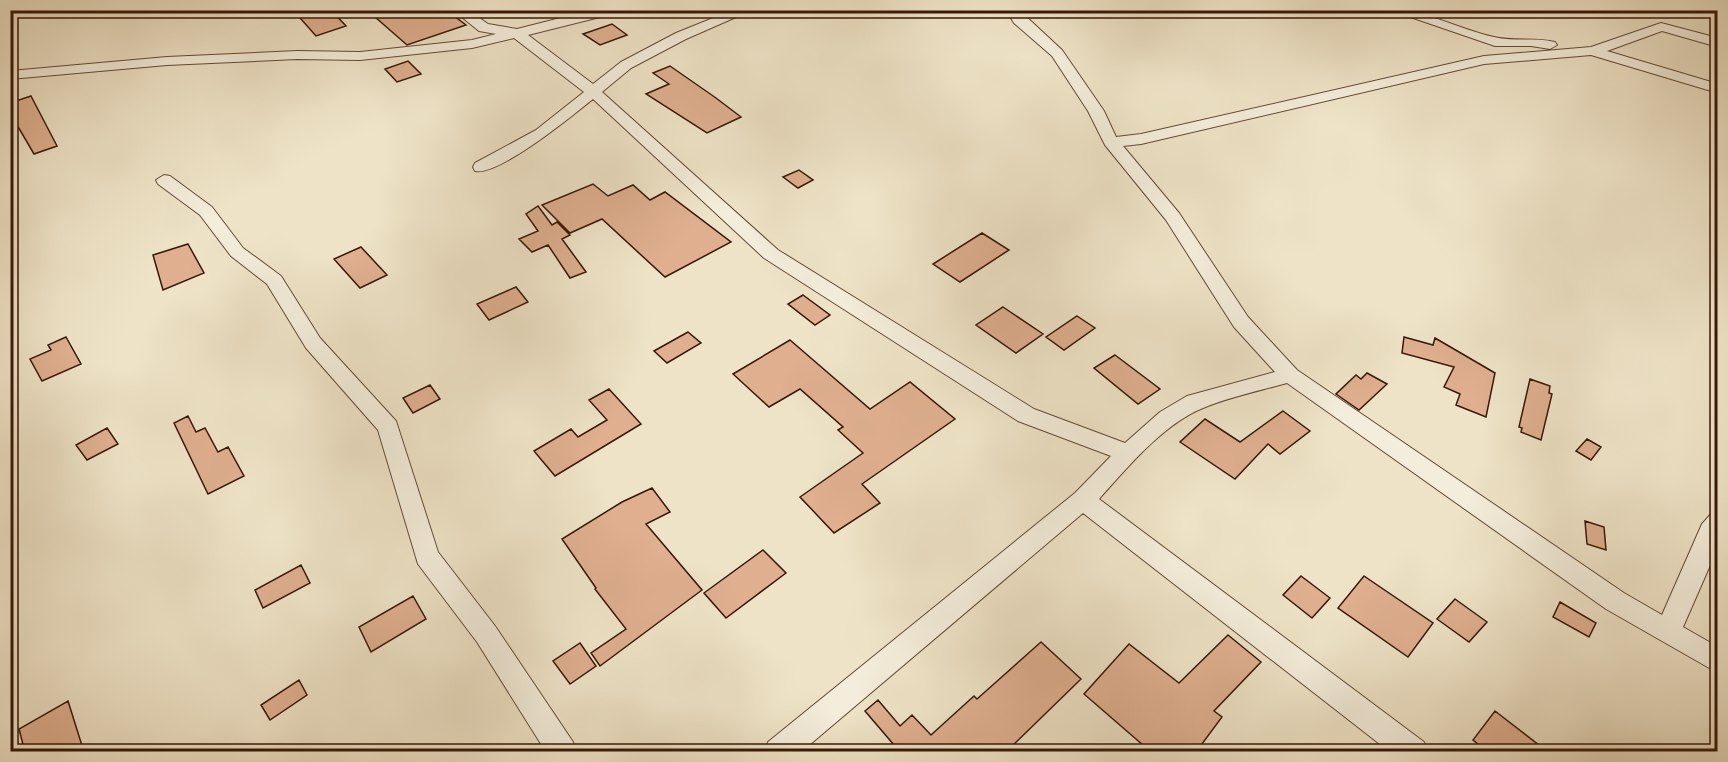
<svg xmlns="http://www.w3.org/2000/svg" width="1728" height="762" viewBox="0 0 1728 762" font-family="'IM FELL DW Pica',serif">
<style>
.building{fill:#dfaf8f;stroke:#371706;stroke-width:1.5}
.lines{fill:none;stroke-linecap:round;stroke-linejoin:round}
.street-casing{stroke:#654a36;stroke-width:2}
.street{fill:#f4eddb;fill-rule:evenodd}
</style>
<rect width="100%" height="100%" fill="#eee3c7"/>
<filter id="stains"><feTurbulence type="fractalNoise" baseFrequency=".00333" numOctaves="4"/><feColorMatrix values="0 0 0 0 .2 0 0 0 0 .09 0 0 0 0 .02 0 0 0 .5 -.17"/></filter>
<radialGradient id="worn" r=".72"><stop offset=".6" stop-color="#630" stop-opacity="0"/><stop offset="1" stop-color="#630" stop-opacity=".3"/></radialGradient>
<!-- building -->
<path class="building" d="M293 10H331L346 26 316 36Z
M367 10H446L466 25 407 45Z
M612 24 627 35 600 45 583 34Z
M408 61 421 74 397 82 385 69Z
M670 66 716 98 741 117 707 133 646 94 669 84 653 73Z
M31 96 57 146 34 154 10 113V103Z
M799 170 813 180 798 188 783 177Z
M593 184 608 196 633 185 650 200 665 192 731 242 665 277 602 219 570 233 542 205Z
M538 206 552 225 557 222 570 235 562 239 586 272 570 278 548 245 532 252 519 239 538 231 526 214Z
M982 233 1009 250 960 282 933 264Z
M188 244 204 273 163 290 153 255Z
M361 247 387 275 360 288 334 259Z
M516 287 528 302 489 320 477 304Z
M803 295 830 315 815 325 788 304Z
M1003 307 1043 334 1016 353 976 325Z
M1077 316 1095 328 1064 350 1046 337Z
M688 332 701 343 667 363 654 351Z
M66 337 81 364 42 381 30 359 51 350 48 345Z
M1404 337 1433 345 1435 338 1495 373 1486 417 1456 405 1460 394 1444 387 1454 367 1402 353Z
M790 340 870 409 910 382 955 419 862 484 880 503 834 533 800 497 863 453 838 430 843 427 800 389 769 407 733 374Z
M1115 355 1160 389 1138 404 1094 368Z
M1367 373 1387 384 1359 410 1336 394 1356 375 1361 379Z
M1530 379 1550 386 1549 393 1552 394 1541 440 1521 432 1522 428 1519 427Z
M430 385 440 399 413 413 403 398Z
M609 389 641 424 555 476 534 451 571 429 578 437 607 420 589 400Z
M1283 411 1310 431 1280 454 1268 444 1235 479 1180 442 1205 419 1240 442Z
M188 416 196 432 205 428 218 452 228 447 244 476 208 494 174 423Z
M107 428 118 444 87 460 76 445Z
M1587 439 1601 447 1591 460 1576 451Z
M652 488 670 512 646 524 702 590 600 666 591 653 626 629 595 589 596 588 562 539 622 502Z
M1585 521 1604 527 1606 550 1587 544Z
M763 550 786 573 726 618 704 593Z
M301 565 310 583 263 608 255 590Z
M1301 576 1330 598 1312 618 1283 595Z
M1364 576 1433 623 1408 657 1338 608Z
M413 596 426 619 371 652 359 627Z
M1455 599 1487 622 1469 642 1437 619Z
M1560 602 1596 623 1589 637 1553 617Z
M1228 635 1261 662 1214 711 1222 717 1196 752H1151L1084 694 1129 644 1179 683Z
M1041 642 1081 679 1006 752H900L865 711 878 700 900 726 912 715 931 735 974 696 977 699Z
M580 643 596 666 570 684 553 661Z
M299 680 307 695 270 720 261 705Z
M68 701 84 752H25L19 729Z
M1495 711 1548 752H1488L1473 740Z"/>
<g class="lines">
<defs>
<path id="street" d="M453 10H468L488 24 517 29 592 10H617L616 13 528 35 593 84 621 62 676 33 733 10H752L686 39 631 68 602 92 778 250 1034 409 1125 443 1160 412 1187 396 1275 372 1234 327 1166 220 1105 145 1088 111 1052 56 1014 23 1006 10H1019L1062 50 1104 111 1116 137 1141 134 1484 56 1591 47 1661 23 1718 38V47L1662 31 1607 51 1718 84V93L1591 55 1484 64 1141 144 1123 146 1179 213 1248 317 1297 370 1624 593 1662 615 1702 524 1710 515 1718 512V547L1683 627 1718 647V673L1606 609 1287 383C1259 391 1229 397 1203 408 1163 424 1127 468 1099 499L1424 742 1428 752H1390L1083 513 801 752H764L768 742 1075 493 1111 456 1018 421 764 258 593 99C573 115 499 176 475 171L473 167 475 163 536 130 584 92 514 38 472 48 360 60 297 59 167 65 10 79V71L167 57 297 51 360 52 472 40 496 34 479 31Z
M1390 10C1427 10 1458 29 1494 37 1514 42 1535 37 1555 42L1557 45 1550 49 1531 46H1495Z
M164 175 170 176 212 207 243 248 281 276 320 338 396 421 438 552 495 626 573 742 577 752H546L477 642 418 564 378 430 306 348 267 284 231 256 200 215 158 184 156 180Z"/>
</defs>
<!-- street casing -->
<use href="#street" class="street-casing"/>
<!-- street -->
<use href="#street" class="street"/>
</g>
<!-- margin -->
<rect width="1728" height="762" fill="none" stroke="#eee3c7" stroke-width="36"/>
<rect x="12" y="12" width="1704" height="738" fill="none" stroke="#371706" stroke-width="3"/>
<rect x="18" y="18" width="1692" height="726" fill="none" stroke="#371706" stroke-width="1.5"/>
<rect width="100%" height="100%" filter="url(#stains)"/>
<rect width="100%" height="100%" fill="url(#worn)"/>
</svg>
